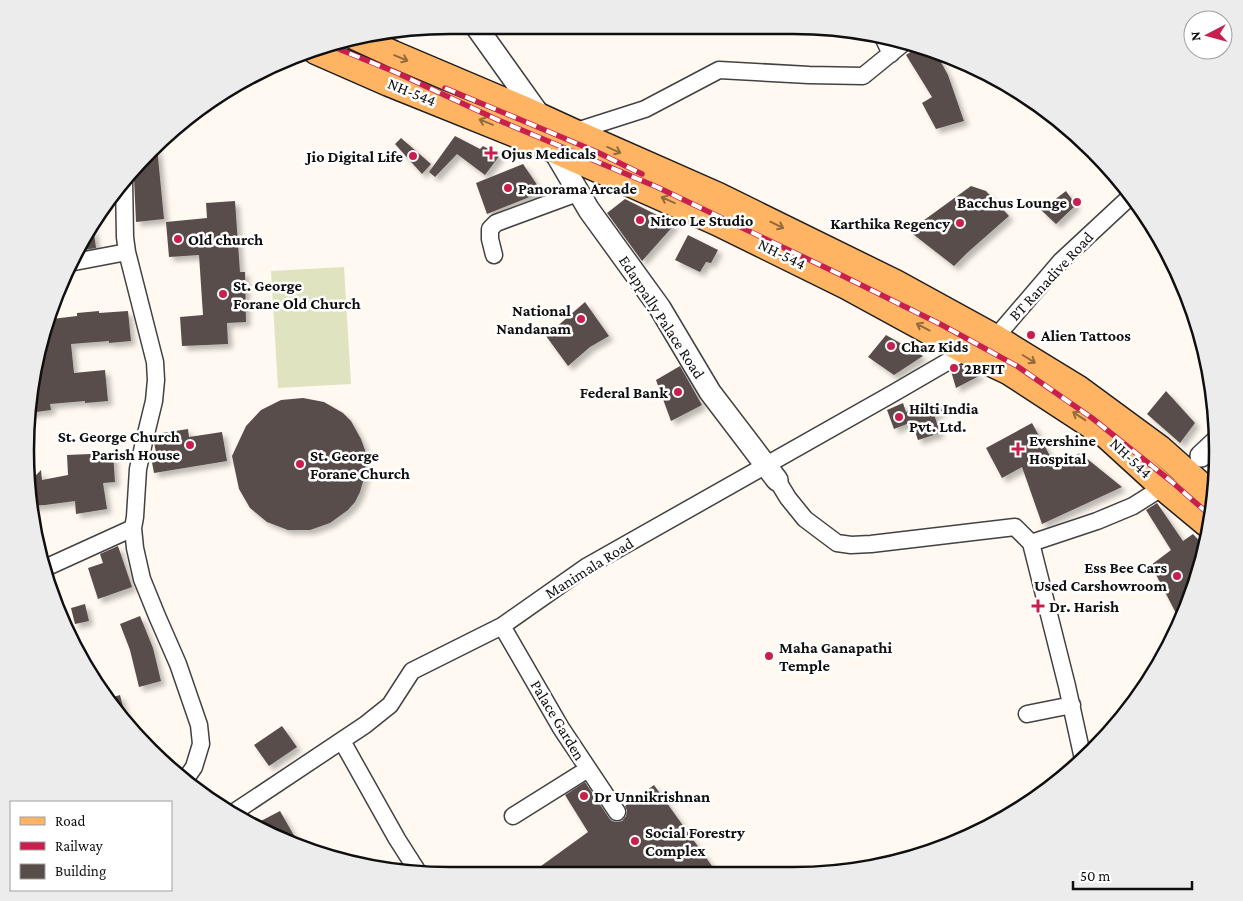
<svg xmlns="http://www.w3.org/2000/svg" width="1243" height="901" viewBox="0 0 1243 901" font-family="'Crimson Pro',serif">
<style>
.cemetery{fill:#e0e3c0}
.building{fill:#594d4b;filter:url(#shadow)}
.lines{fill:none;stroke-linecap:round;stroke-linejoin:round}
.minor-casing{stroke:#424242;stroke-width:19}
.tertiary-casing{stroke:#424242;stroke-width:24}
.primary-casing{stroke:#202020;stroke-width:29}
.minor{stroke:#fff;stroke-width:16}
.tertiary{stroke:#fff;stroke-width:21}
.primary{stroke:#feb462;stroke-width:26}
.rail-casing{stroke:#c7204e;stroke-width:5.5}
.rail{stroke:#fff;stroke-width:4;stroke-dasharray:11;stroke-linecap:butt}
.oneway{stroke:#926a3d}
.poi-dot{fill:#c7204e;stroke:#fff;stroke-width:2}
.labels{text-anchor:middle;dominant-baseline:central;stroke-width:5;stroke-linejoin:round;paint-order:stroke}
.street-label{font-size:16px;fill:#0f0f0f;stroke:#fff}
.poi-label{font-size:16px;font-weight:bold;fill:#0f0f0f;stroke:#fff;text-anchor:start}
.rim{fill:none;stroke:#0f0f0f;stroke-width:2.5}
</style>
<defs>
<filter id="shadow"><feDropShadow dx="4.5" dy="4.5" stdDeviation="2.5" flood-color="#0004"/></filter>
</defs>
<rect width="100%" height="100%" fill="#fff9f1"/>
<!-- cemetery -->
<path class="cemetery" d="M344 267 351 384 278 388 271 271Z"/>
<!-- building -->
<path class="building" d="M918 47 937 55 948 75 964 121 936 129 922 103 932 97 906 55Z
M455 136 480 149 483 146 500 155 485 175 457 154 435 177 429 172Z
M401 138 431 164 422 174 395 144Z
M157 147 164 219 136 222 134 179 131 170Z
M523 164 542 192 487 214 476 183Z
M971 186 986 191 1009 216 967 253 954 266 909 231Z
M1066 191 1076 205 1056 224 1041 210Z
M625 199 675 224 642 261 607 213Z
M235 201 240 272H245L246 322 227 323 228 344 182 346 180 317 203 315 199 255 169 257 166 222 207 218 206 203Z
M93 226 96 248 76 251Z
M688 235 718 250 711 263 706 262 700 272 675 260Z
M585 302 609 336 590 347 568 366 546 336Z
M99 311V313L128 311 131 341 109 343V341L71 344 74 373 105 370 108 401 85 403V401L50 404 51 410 29 413V395L52 319 77 316V313Z
M886 335 923 356 894 375 868 357Z
M961 365 981 375 956 388 951 371Z
M680 366 702 405 671 421 656 380Z
M1166 391 1195 423 1180 443 1147 414Z
M303 398 324 402 343 413 351 421 361 439 365 450 366 471 360 492 355 502 348 510 330 523 310 530H288L267 522 250 508 239 489 232 456 246 426 261 410 281 400Z
M938 402 942 411 934 414 940 433 918 440 912 422 894 429 887 410 903 403 906 412Z
M1032 423 1055 465 1080 453 1122 487 1042 524 1022 467 1002 478 986 448Z
M188 429 189 437 222 432 227 461 154 473 151 457 152 453 156 452 154 443 156 434Z
M113 453 115 482 103 483 107 509 76 514 75 501 45 505 29 506V477H34L41 470 42 480 68 475 67 455Z
M1157 503 1183 541 1193 534 1205 547 1196 587 1180 621 1151 565 1171 550 1146 510Z
M118 546 132 587 98 599 88 568 103 563 100 554Z
M85 604 89 621 75 624 71 608Z
M140 616 153 648 161 681 139 687 130 650 120 624Z
M120 695 128 726 113 710 107 699Z
M282 726 297 747 269 766 254 745Z
M585 782 609 818 612 821 617 822 622 821 626 816 627 811 625 806 654 785 717 873 530 874 588 832 565 795Z
M280 811 300 846 263 832 257 823Z"/>
<g class="lines">
<defs>
<path id="minor" d="M883 37 891 54
M573 132 645 109 719 70 809 75 863 76 906 41
M124 179 125 237 127 252 155 362 156 380 154 401 144 442 138 469 135 517 133 528 135 548 142 579 157 616 178 664 199 725 201 744 194 767 185 780
M494 255 490 239V229L496 223 580 192
M69 263 127 252
M777 480 788 498 805 519 837 543 851 545 871 544 1015 527 1031 543
M45 568 133 528
M502 626 561 728 617 812
M1027 714 1072 705
M342 741 397 839 420 875
M1083 759 1067 686 1031 543 1097 521 1133 506 1163 487
M233 813 365 725 390 705 412 671 502 626 586 567 892 394 966 351 995 338 1061 261 1132 195
M513 816 588 769"/>
<path id="tertiary" d="M475 25 540 116
M553 149 589 210 660 308 710 392 777 480
M1201 456 1216 442"/>
<path id="primary" d="M356 37 393 54 525 110 573 132 718 196 895 283 997 339 1077 388 1160 449 1215 498
M316 51 389 83 553 149 717 222 847 286 966 351 1010 372 1105 434 1163 487 1210 526"/>
</defs>
<!-- minor casing -->
<use href="#minor" class="minor-casing"/>
<!-- tertiary casing -->
<use href="#tertiary" class="tertiary-casing"/>
<!-- primary casing -->
<use href="#primary" class="primary-casing"/>
<!-- minor -->
<use href="#minor" class="minor"/>
<!-- tertiary -->
<use href="#tertiary" class="tertiary"/>
<!-- primary -->
<use href="#primary" class="primary"/>
<defs>
<path id="rail" d="M329 45 395 72 498 120 657 187 841 275 942 325 1017 366 1092 418 1172 482 1212 517
M445 88 597 152 642 174"/>
</defs>
<!-- rail casing -->
<use href="#rail" class="rail-casing"/>
<!-- rail -->
<use href="#rail" class="rail"/>
</g>
<!-- one-way arrows -->
<defs><path id="oneway-shaft" d="M-6 0H5M1.5-3L5.5 0L1.5 3" fill="none" stroke-width="1.6" stroke-linecap="round" stroke-linejoin="round" transform="scale(1.25)"/></defs>
<g class="oneway">
<use href="#oneway-shaft" transform="translate(401 58) rotate(23)"/>
<use href="#oneway-shaft" transform="translate(486 122) rotate(-158)"/>
<use href="#oneway-shaft" transform="translate(614 150) rotate(24)"/>
<use href="#oneway-shaft" transform="translate(668 200) rotate(-156)"/>
<use href="#oneway-shaft" transform="translate(777 225) rotate(26)"/>
<use href="#oneway-shaft" transform="translate(923 327) rotate(-152)"/>
<use href="#oneway-shaft" transform="translate(1029 359) rotate(32)"/>
<use href="#oneway-shaft" transform="translate(1079 416) rotate(-147)"/>
</g>
<!-- markers -->
<g class="poi-dot">
<path d="M488.5 145.5h5v5h5v5h-5v5h-5v-5h-5v-5h5z"/>
<circle cx="413" cy="156" r="5"/>
<circle cx="508" cy="188" r="5"/>
<circle cx="1077" cy="202" r="5"/>
<circle cx="640" cy="220" r="5"/>
<circle cx="960" cy="223" r="5"/>
<circle cx="178" cy="239" r="5"/>
<circle cx="223" cy="294" r="5"/>
<circle cx="581" cy="319" r="5"/>
<circle cx="1031" cy="335" r="5"/>
<circle cx="891" cy="346" r="5"/>
<circle cx="954" cy="368" r="5"/>
<circle cx="678" cy="392" r="5"/>
<circle cx="899" cy="417" r="5"/>
<circle cx="190" cy="445" r="5"/>
<path d="M1015.5 441.5h5v5h5v5h-5v5h-5v-5h-5v-5h5z"/>
<circle cx="300" cy="464" r="5"/>
<circle cx="1177" cy="576" r="5"/>
<path d="M1035.5 598.5h5v5h5v5h-5v5h-5v-5h-5v-5h5z"/>
<circle cx="769" cy="656" r="5"/>
<circle cx="584" cy="796" r="5"/>
<circle cx="635" cy="841" r="5"/>
</g>
<g class="labels">
<!-- street labels -->
<g class="street-label">
<text transform="translate(412 92) rotate(22)">NH-544</text>
<text transform="translate(782 254) rotate(26)">NH-544</text>
<text transform="translate(1051 276) rotate(-47)">BT Ranadive Road</text>
<text transform="translate(662 317) rotate(57)">Edappally Palace Road</text>
<text transform="translate(1131 458) rotate(43)">NH-544</text>
<text transform="translate(589 568) rotate(-32)">Manimala Road</text>
<text transform="translate(558 720) rotate(59)">Palace Garden</text>
</g>
<!-- poi labels -->
<g class="poi-label">
<text x="501" y="153">Ojus Medicals</text>
<text x="403" y="156" text-anchor="end">Jio Digital Life</text>
<text x="518" y="188">Panorama Arcade</text>
<text x="1067" y="202" text-anchor="end">Bacchus Lounge</text>
<text x="650" y="220">Nitco Le Studio</text>
<text x="950" y="223" text-anchor="end">Karthika Regency</text>
<text x="188" y="239">Old church</text>
<text x="233" y="285">St. George<tspan x="233" dy="18">Forane Old Church</tspan></text>
<text x="571" y="310" text-anchor="end">National<tspan x="571" dy="18">Nandanam</tspan></text>
<text x="1041" y="335">Alien Tattoos</text>
<text x="901" y="346">Chaz Kids</text>
<text x="964" y="368">2BFIT</text>
<text x="668" y="392" text-anchor="end">Federal Bank</text>
<text x="909" y="408">Hilti India<tspan x="909" dy="18">Pvt. Ltd.</tspan></text>
<text x="180" y="436" text-anchor="end">St. George Church<tspan x="180" dy="18">Parish House</tspan></text>
<text x="1029" y="440">Evershine<tspan x="1029" dy="18">Hospital</tspan></text>
<text x="310" y="455">St. George<tspan x="310" dy="18">Forane Church</tspan></text>
<text x="1167" y="567" text-anchor="end">Ess Bee Cars<tspan x="1167" dy="18">Used Carshowroom</tspan></text>
<text x="1049" y="606">Dr. Harish</text>
<text x="779" y="647">Maha Ganapathi<tspan x="779" dy="18">Temple</tspan></text>
<text x="594" y="796">Dr Unnikrishnan</text>
<text x="645" y="832">Social Forestry<tspan x="645" dy="18">Complex</tspan></text>
</g>
</g>
<!-- crop -->
<path d="M0 0H1243V901H0ZM450 34H793A416 416 0 0 1 1209 450V451A416 416 0 0 1 793 867H450A416 416 0 0 1 34 451V450A416 416 0 0 1 450 34Z" fill="#ececec" fill-rule="evenodd"/>
<path class="rim" d="M450 34H793A416 416 0 0 1 1209 450V451A416 416 0 0 1 793 867H450A416 416 0 0 1 34 451V450A416 416 0 0 1 450 34Z"/>
<!-- legend -->
<rect x="10" y="801" width="162" height="90" fill="#ffffff" stroke="#9f9f9f"/>
<rect x="20" y="817" width="25" height="8" fill="#feb462" stroke="#9f9f9f"/>
<text x="55" y="826" font-size="15" fill="#0f0f0f">Road</text>
<rect x="20" y="842" width="25" height="8" fill="#c7204e" stroke="#9f9f9f"/>
<text x="55" y="851" font-size="15" fill="#0f0f0f">Railway</text>
<rect x="20" y="864" width="25" height="15" fill="#594d4b" stroke="#9f9f9f"/>
<text x="55" y="876" font-size="15" fill="#0f0f0f">Building</text>
<!-- north arrow -->
<g transform="translate(1208 35) rotate(264)"><circle r="24" fill="#ffffff" stroke="#9f9f9f"/>
<path d="M0-4L9 19L0 12L-9 19Z" fill="#c7204e"/>
<text y="-8" font-size="14" font-weight="bold" text-anchor="middle" fill="#0f0f0f">N</text>
</g>
<!-- scale -->
<path d="M1073 881v8h119v-8" fill="none" stroke="#0f0f0f" stroke-width="2.5"/>
<text x="1080" y="881" font-size="15" fill="#0f0f0f" stroke="#ffffff" stroke-width="4" paint-order="stroke">50 m</text>
</svg>
